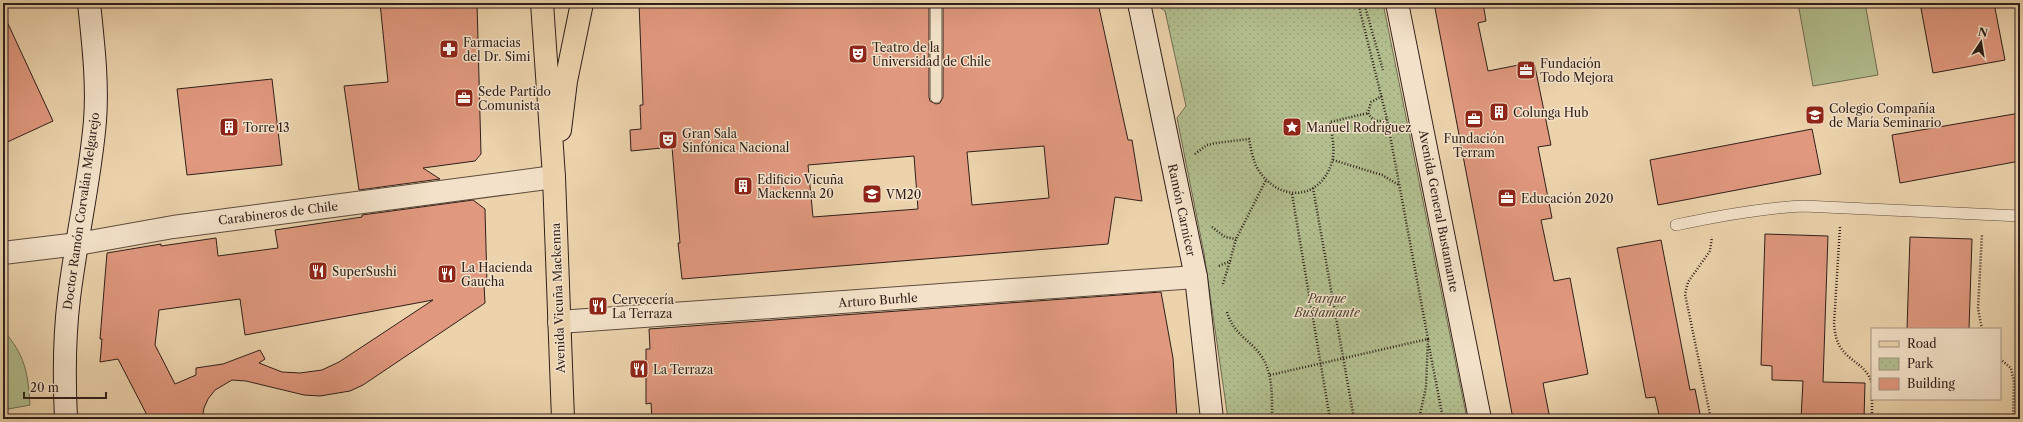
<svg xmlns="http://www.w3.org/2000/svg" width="2023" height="422" viewBox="0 0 2023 422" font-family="'Libre Caslon Text',serif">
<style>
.grass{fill:#b2be8e;stroke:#706e54}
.park{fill:url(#park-dots);stroke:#706e54}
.building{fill:#e0987e;stroke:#2f1f1a;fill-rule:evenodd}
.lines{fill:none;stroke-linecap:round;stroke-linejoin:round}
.lane-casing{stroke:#5e4c3e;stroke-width:12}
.street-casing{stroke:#5e4c3e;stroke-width:24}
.secondary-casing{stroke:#2f1f1a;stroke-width:24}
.primary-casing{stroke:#2f1f1a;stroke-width:24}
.path{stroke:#2f1f1a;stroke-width:2.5;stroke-dasharray:1 2;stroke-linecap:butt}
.lane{stroke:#f3e2c9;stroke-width:11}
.street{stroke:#f3e2c9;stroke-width:22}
.secondary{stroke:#f3e2c9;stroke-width:22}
.primary{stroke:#ecd3ac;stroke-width:22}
.labels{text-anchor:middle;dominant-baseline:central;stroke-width:3;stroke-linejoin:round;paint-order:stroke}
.poi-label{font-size:12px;fill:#2f1f1a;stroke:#f3e2c9;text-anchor:start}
.street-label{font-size:12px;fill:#2f1f1a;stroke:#f3e2c9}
.park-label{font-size:12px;font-style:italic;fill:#504737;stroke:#f3e2c9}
</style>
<defs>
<pattern id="park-dots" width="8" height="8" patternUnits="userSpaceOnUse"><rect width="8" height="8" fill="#b2be8e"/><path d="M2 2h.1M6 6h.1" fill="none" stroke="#99a37a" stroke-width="1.8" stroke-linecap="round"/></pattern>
</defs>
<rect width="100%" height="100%" fill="#ecd3ac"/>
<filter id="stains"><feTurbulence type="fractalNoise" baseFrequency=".005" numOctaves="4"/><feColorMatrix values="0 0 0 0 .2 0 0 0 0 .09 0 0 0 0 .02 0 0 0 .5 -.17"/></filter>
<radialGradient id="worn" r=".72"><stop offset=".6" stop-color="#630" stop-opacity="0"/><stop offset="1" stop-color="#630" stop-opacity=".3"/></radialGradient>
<!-- grass -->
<path class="grass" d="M1798 3H1865L1878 75 1813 86Z
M3 330C25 355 28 372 30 405L3 410Z"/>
<!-- park -->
<path class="park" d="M1154 3H1383L1467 419H1228L1204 253 1177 118 1186 106 1165 11Z"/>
<!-- building -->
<path class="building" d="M380 3H477L481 154 475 161 423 168 440 179 359 190 344 86 388 82Z
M639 3H929V97L930 101 936 104 940 103 943 97V3H1098L1128 140H1132L1142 201 1115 197 1108 244 682 279 678 243H680L672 147 631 151 630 130 641 129 640 105H643ZM1044 146 1049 198 972 205 967 152ZM914 156 918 209 813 217 808 165Z
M1434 3H1483L1486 21 1478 23 1488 71 1534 62 1551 145 1538 147 1552 218 1541 220 1554 281 1570 278 1588 374 1543 383 1550 419H1513Z
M1920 3H1994L2005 60 1933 73Z
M3 13 53 121 3 144Z
M272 79 282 165 187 175 177 89Z
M2020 113V161L1900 183 1892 135Z
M1812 129 1821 174 1658 205 1650 160Z
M473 200 485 209 487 284H484L485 303 363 385 350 391 320 396 304 395 246 381 232 380 215 390 208 399 204 408 202 419H149L118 359 100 362 102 339H100L107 253 161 244V246L216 238 218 256 278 248 275 230 362 217V215ZM240 299 245 335 433 300 339 362 322 370 300 373 282 372 259 363 265 359 260 350 223 364 196 368V375L175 384 155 345 159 310Z
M1765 234 1828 236 1823 382 1865 383 1864 419H1801L1803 381 1772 380V366L1761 365Z
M1910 237 1972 239 1969 329H1907Z
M1661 240 1690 390 1695 389 1701 419H1660L1655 397 1646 398 1617 248Z
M1161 292 1173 358 1177 419H652L651 403 646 404V349H650L649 329Z"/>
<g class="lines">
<defs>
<path id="lane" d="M936 97V3
M1676 225C1718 216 1760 208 1803 206L2020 216"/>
<path id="street" d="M3 253 78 244 173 227 554 177
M559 322 1196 277"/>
<path id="secondary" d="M1139 3 1196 277 1212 419
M1397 3 1480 419
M66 419C64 378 64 338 69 298 76 239 90 181 95 121 98 82 93 42 89 3"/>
<path id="primary" d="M542 3 554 177 563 419
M560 130 566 81 582 3"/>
</defs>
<!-- lane casing -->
<use href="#lane" class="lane-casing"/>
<!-- street casing -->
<use href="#street" class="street-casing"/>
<!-- secondary casing -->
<use href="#secondary" class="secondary-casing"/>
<!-- primary casing -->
<use href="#primary" class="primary-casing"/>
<!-- path -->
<path class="path" d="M1358 3 1387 119 1428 339 1426 387 1419 419
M1364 3 1383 70
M1382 96 1371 102 1368 113C1372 121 1379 123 1387 119
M1195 154 1207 145 1216 143 1249 139C1251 149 1253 162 1259 171 1279 201 1318 201 1331 165 1336 152 1332 136 1330 122L1368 113
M1333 160 1382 175 1399 185
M1313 188 1354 419
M1292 194 1330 419
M1212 227 1225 237 1236 239
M1840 227 1834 324C1835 333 1836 341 1841 348 1851 363 1867 365 1872 384
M1219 266 1230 261 1236 239 1266 180
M1223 284 1230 261
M1227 312C1231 327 1242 336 1253 346 1274 366 1272 393 1272 419
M1982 329 1978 309 1982 234
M1429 346 1443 419
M2000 359 2011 368 2014 382 2013 419
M1270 375 1428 339V341
M1711 419 1685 294 1688 282 1710 251 1712 237
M1872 419V389"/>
<!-- lane -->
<use href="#lane" class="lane"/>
<!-- street -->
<use href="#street" class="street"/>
<!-- secondary -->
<use href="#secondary" class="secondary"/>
<!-- primary -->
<use href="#primary" class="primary"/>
</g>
<!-- icons -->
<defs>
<symbol id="pharmacy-square" viewBox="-11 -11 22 22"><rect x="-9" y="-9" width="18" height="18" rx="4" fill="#8f2418" stroke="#f3e2c9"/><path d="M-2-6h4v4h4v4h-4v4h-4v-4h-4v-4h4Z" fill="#fff"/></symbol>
<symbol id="theatre-square" viewBox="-11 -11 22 22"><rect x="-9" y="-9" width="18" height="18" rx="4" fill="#8f2418" stroke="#f3e2c9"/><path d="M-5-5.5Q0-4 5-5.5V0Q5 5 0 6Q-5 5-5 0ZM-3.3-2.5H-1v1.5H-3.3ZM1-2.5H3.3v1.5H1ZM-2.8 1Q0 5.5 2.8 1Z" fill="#fff"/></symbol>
<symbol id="office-square" viewBox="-11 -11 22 22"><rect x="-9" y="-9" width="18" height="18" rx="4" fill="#8f2418" stroke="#f3e2c9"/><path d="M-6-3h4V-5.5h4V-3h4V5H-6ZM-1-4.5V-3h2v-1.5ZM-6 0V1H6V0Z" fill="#fff"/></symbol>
<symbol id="building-square" viewBox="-11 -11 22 22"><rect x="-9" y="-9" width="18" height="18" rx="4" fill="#8f2418" stroke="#f3e2c9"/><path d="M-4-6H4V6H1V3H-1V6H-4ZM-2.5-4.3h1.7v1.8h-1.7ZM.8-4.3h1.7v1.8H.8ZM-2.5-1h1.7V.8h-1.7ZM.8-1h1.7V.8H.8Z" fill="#fff"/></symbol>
<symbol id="school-square" viewBox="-11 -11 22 22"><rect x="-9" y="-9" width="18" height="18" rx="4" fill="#8f2418" stroke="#f3e2c9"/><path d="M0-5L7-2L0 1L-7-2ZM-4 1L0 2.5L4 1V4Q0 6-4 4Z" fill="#fff"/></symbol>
<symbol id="sight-square" viewBox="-11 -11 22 22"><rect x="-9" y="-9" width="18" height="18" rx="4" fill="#8f2418" stroke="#f3e2c9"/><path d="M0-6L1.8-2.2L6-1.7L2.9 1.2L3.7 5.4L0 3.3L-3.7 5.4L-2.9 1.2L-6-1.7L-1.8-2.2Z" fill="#fff"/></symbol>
<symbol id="university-square" viewBox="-11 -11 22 22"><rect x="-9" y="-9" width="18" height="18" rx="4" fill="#8f2418" stroke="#f3e2c9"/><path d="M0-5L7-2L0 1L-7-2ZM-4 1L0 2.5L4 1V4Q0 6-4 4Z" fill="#fff"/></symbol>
<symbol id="restaurant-square" viewBox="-11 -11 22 22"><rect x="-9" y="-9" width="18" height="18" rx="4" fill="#8f2418" stroke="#f3e2c9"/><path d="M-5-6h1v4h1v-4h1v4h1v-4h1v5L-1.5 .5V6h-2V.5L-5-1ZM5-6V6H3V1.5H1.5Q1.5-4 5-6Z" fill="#fff"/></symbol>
</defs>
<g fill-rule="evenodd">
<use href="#pharmacy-square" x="438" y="38" width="22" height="22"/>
<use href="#theatre-square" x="847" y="43" width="22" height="22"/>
<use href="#office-square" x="1515" y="59" width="22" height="22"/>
<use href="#office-square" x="453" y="87" width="22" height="22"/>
<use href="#building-square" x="1488" y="101" width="22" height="22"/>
<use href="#school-square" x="1804" y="104" width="22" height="22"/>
<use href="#office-square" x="1463" y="108" width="22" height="22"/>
<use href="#building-square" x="218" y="116" width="22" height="22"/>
<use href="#sight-square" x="1281" y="116" width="22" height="22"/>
<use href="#theatre-square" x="657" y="129" width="22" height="22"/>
<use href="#building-square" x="732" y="175" width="22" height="22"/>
<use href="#university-square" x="861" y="183" width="22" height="22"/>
<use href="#office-square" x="1496" y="187" width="22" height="22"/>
<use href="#restaurant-square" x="307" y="260" width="22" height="22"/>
<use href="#restaurant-square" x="436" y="263" width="22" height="22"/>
<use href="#restaurant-square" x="587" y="295" width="22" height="22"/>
<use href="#restaurant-square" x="628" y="358" width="22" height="22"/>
</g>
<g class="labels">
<!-- poi labels -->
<g class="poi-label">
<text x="463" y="42">Farmacias<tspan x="463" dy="14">del Dr. Simi</tspan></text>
<text x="872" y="47">Teatro de la<tspan x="872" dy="14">Universidad de Chile</tspan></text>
<text x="1540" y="63">Fundación<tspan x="1540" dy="14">Todo Mejora</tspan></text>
<text x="478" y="91">Sede Partido<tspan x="478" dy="14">Comunista</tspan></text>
<text x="1829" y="108">Colegio Compañía<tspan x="1829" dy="14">de María Seminario</tspan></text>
<text x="1513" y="112">Colunga Hub</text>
<text x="243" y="127">Torre 13</text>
<text x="1306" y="127">Manuel Rodríguez</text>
<text x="682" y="133">Gran Sala<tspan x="682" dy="14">Sinfónica Nacional</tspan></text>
<text x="1474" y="138" text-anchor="middle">Fundación<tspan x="1474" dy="14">Terram</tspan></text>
<text x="757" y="179">Edificio Vicuña<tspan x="757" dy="14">Mackenna 20</tspan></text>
<text x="886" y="194">VM20</text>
<text x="1521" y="198">Educación 2020</text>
<text x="461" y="267">La Hacienda<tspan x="461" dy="14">Gaucha</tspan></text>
<text x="332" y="271">SuperSushi</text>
<text x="612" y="299">Cervecería<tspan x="612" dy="14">La Terraza</tspan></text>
<text x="653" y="369">La Terraza</text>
</g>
<!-- street labels -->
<g class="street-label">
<text transform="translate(1182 210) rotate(78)">Ramón Carnicer</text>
<text transform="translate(81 211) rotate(-82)">Doctor Ramón Corvalán Melgarejo</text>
<text transform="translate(1439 211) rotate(79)">Avenida General Bustamante</text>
<text transform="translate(278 213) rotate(-7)">Carabineros de Chile</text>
<text transform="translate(558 298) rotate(-92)">Avenida Vicuña Mackenna</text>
<text transform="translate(878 300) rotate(-4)">Arturo Burhle</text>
</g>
<!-- park labels -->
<g class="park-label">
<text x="1327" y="298">Parque<tspan x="1327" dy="14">Bustamante</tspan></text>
</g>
</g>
<!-- margin -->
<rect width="2023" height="422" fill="none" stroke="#ecd3ac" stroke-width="16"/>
<rect x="4" y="4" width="2015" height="414" fill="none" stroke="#2f1f1a" stroke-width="2"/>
<rect x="8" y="8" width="2007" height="406" fill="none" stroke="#2f1f1a"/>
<!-- legend -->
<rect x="1871" y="328" width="130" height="72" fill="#f3e2c9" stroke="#a59483"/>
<rect x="1879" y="341" width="20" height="6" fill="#ecd3ac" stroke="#a59483"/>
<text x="1907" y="348" font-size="12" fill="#2f1f1a">Road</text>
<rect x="1879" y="358" width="20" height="12" fill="url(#park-dots)" stroke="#a59483"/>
<text x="1907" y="368" font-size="12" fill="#2f1f1a">Park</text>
<rect x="1879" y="378" width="20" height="12" fill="#e0987e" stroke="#a59483"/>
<text x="1907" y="388" font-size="12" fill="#2f1f1a">Building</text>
<!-- north arrow -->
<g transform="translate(1981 42) rotate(12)" stroke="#f3e2c9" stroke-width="3" paint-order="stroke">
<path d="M0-3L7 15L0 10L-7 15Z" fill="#2f1f1a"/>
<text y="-6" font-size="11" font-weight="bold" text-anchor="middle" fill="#2f1f1a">N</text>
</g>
<!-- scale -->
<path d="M24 392v6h82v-6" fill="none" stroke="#2f1f1a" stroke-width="2"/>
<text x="30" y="392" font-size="12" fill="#2f1f1a" stroke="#f3e2c9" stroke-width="3" paint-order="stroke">20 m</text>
<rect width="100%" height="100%" filter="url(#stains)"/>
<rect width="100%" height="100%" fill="url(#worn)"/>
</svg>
